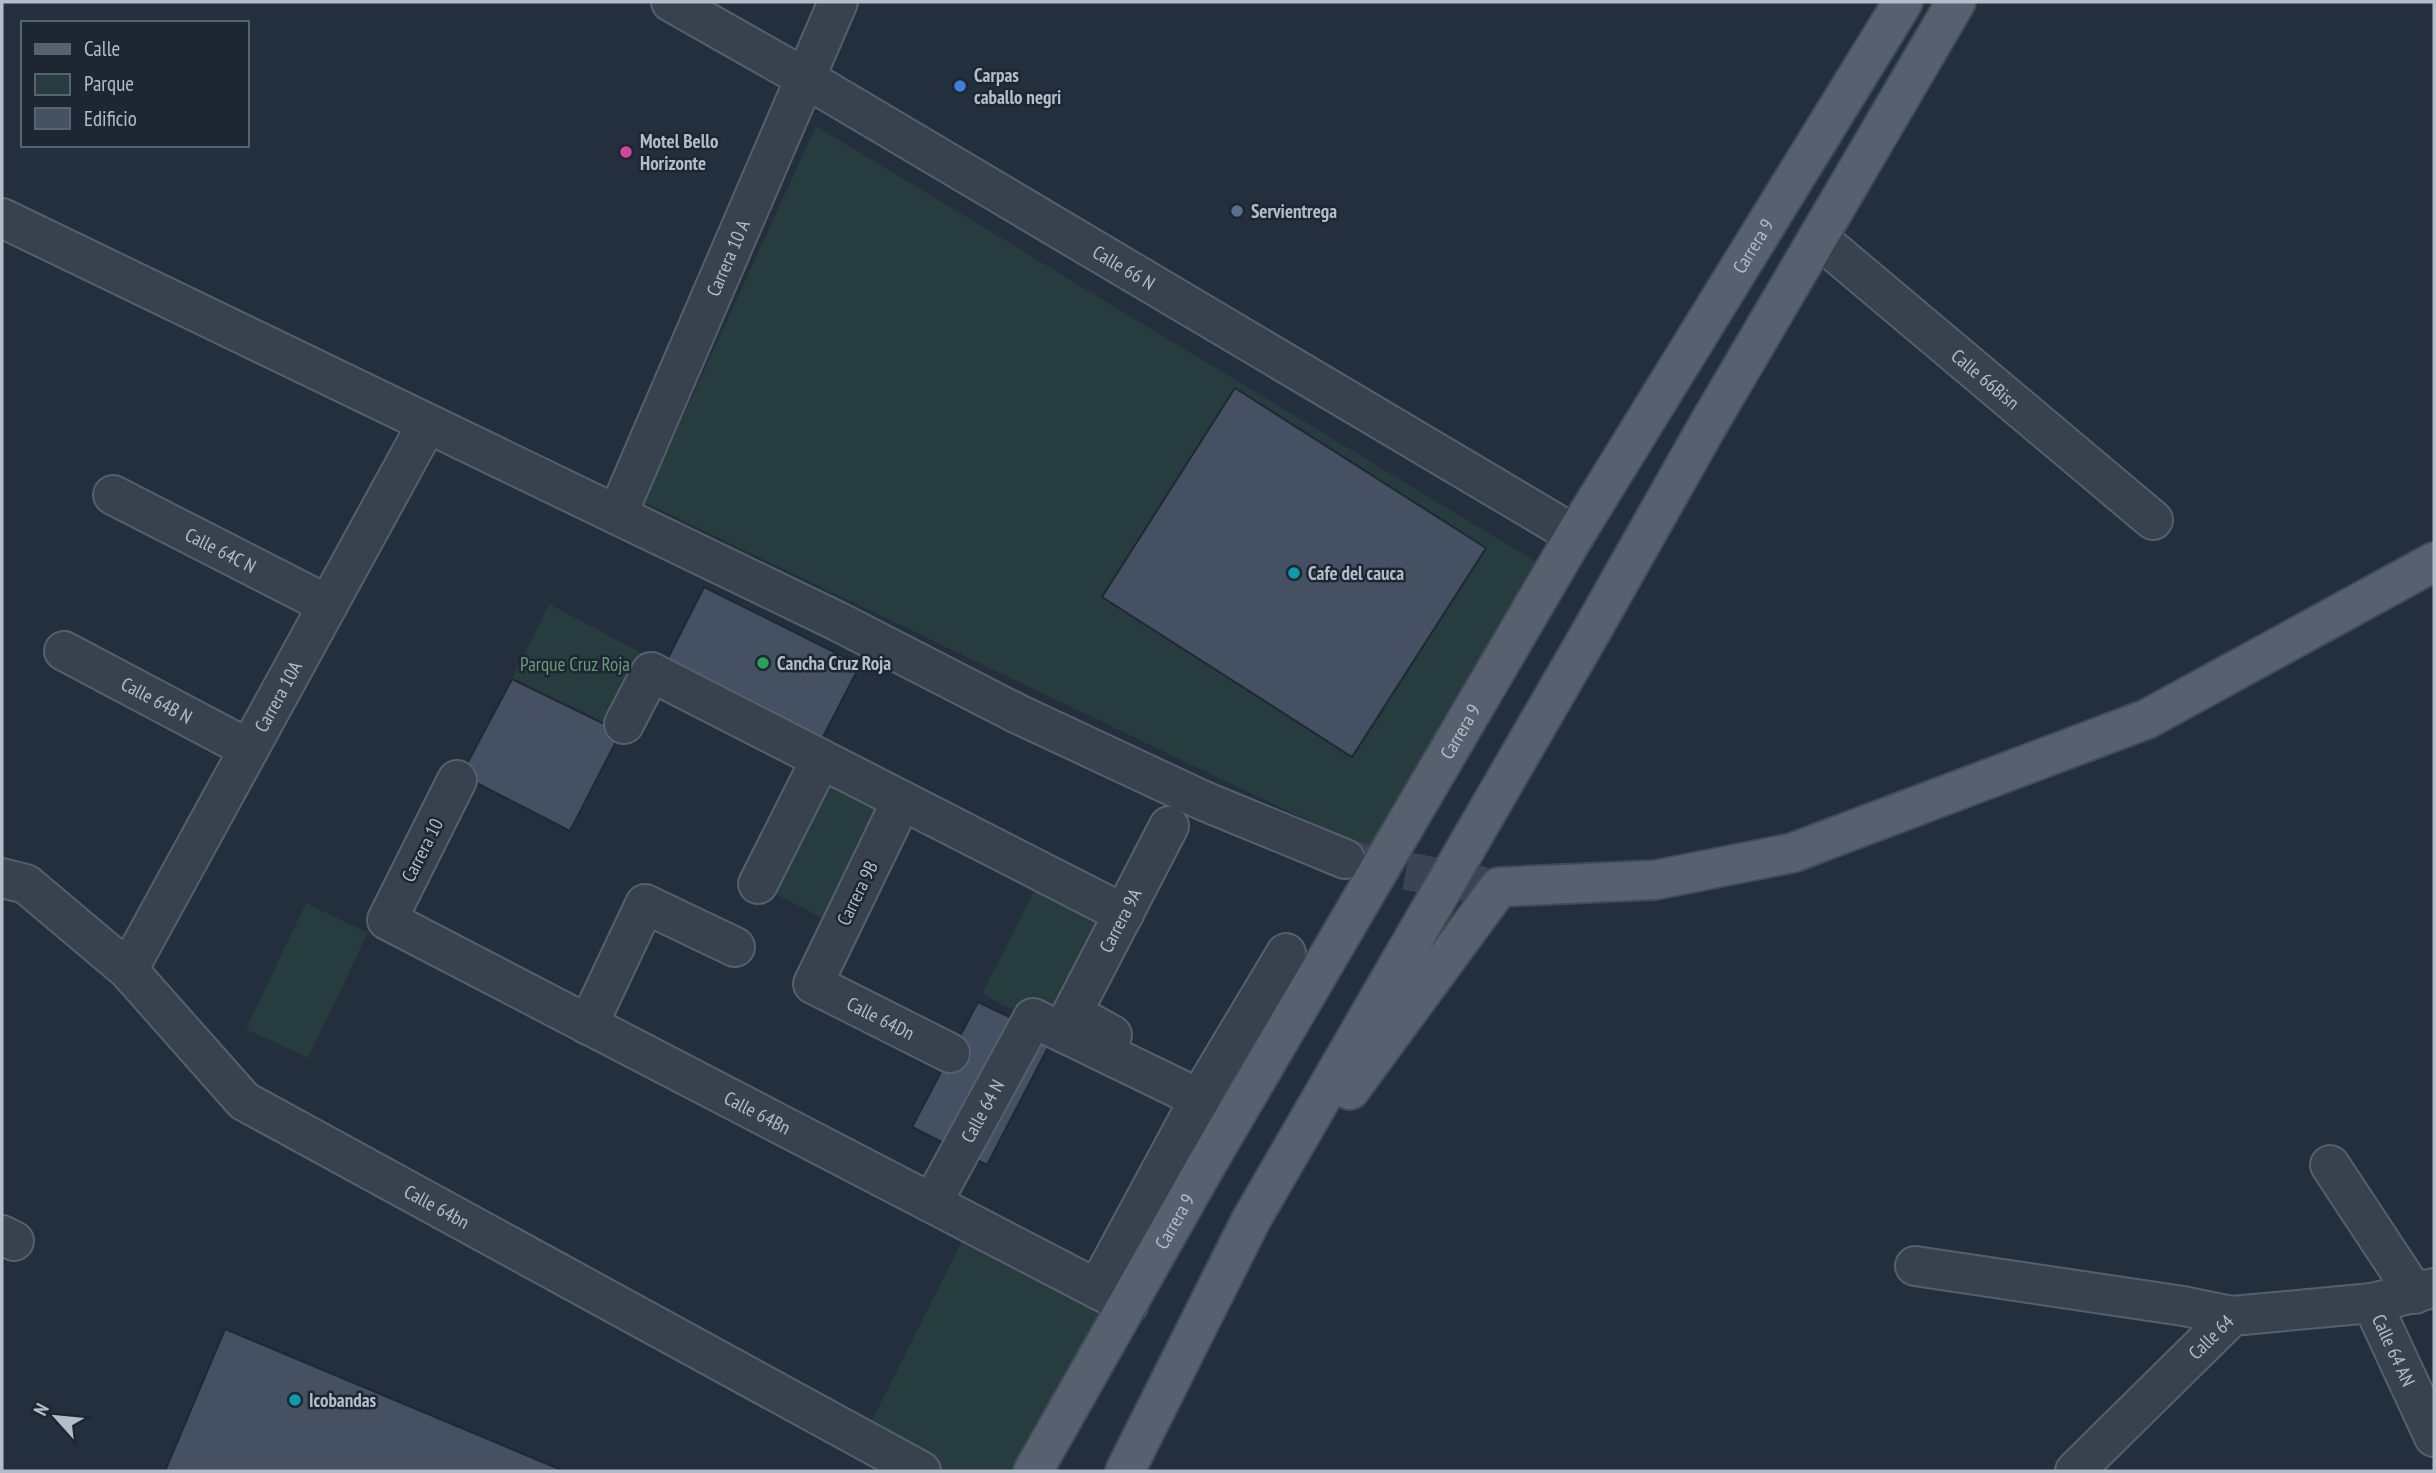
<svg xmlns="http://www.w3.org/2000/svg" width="2436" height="1473" viewBox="0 0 2436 1473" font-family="'PT Sans Narrow',sans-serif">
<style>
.green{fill:#263c3f}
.building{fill:#455162;stroke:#1f2835;stroke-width:2}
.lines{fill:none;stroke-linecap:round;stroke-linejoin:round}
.minor-tunnel{stroke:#3a4453;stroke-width:38;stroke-dasharray:38 19;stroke-linecap:butt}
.minor-casing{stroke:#565f6c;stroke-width:42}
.major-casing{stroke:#414a57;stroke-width:42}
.minor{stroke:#38414e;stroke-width:38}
.major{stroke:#56606e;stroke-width:38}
.shop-dot{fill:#3f7fe0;stroke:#1d2633;stroke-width:2.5}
.hotel-dot{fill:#d1479c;stroke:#1d2633;stroke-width:2.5}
.service-dot{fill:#5c6f8a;stroke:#1d2633;stroke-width:2.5}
.culture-dot{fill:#0f9aa8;stroke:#1d2633;stroke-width:2.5}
.leisure-dot{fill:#2e9e5b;stroke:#1d2633;stroke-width:2.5}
.labels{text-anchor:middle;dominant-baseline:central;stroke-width:5;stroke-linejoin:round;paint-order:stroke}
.poi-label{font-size:19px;font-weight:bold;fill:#b4bcc9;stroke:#1d2633;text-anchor:start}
.street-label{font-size:19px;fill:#b4bcc9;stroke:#1d2633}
.park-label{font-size:19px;fill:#6b9a76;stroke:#1d2633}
</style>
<rect width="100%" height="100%" fill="#242f3e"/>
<!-- green -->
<path class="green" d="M816 126 1543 566 1371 851 644 502Z
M549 604 651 658 615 729 512 679Z
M823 765 897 804 836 925 763 888Z
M1040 879 1115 917 1056 1032 982 994Z
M306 903 368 933 308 1058 246 1029Z
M966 1234 1114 1307 1018 1471H943L865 1434Z"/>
<!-- building -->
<path class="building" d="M1235 388 1486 548 1352 757 1102 597Z
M704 587 860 665 821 741 666 662Z
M512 679 621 732 570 831 461 775Z
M978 1002 1053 1038 987 1165 912 1127Z
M225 1329 564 1471H165Z"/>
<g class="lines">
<!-- minor-tunnel -->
<path class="minor-tunnel" d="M1350 860 1484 886"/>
<defs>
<g id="minor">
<path id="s1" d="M671 2 805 78 1575 535"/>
<path d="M2 218 837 621 1018 714 1204 801 1345 859"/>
<path id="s2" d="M1818 238 2153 520"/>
<path id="s3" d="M113 495 328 605"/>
<path id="s4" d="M617 515 838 2"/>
<path id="s5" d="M64 651 249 749"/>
<path d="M624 724 651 672 1124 914"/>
<path id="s6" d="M457 780 387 920 1128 1305"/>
<path id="s7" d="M901 802 813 984 950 1053"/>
<path id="s8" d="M2 878 26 884 128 970 244 1101 921 1471"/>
<path d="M758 884 821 759"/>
<path id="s9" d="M128 970 427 424"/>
<path d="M588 1025 645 904 735 947"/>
<path id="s10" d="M1112 1035 1072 1013 1169 826"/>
<path d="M2330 1165 2415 1294"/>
<path id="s11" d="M932 1203 1033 1018 1200 1099"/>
<path d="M2 1235 14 1241"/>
<path d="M1915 1266 2183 1306 2232 1316"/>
<path d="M1097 1289 1207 1085 1286 953"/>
<path id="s12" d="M2372 1303 2434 1437"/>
<path id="s13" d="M2075 1471 2232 1316 2372 1303 2434 1288"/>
</g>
<g id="major">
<path d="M1350 1090 1499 887 1655 880 1792 853 2147 719 2434 562"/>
<path id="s14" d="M1033 1471 1208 1162 1575 535 1903 2"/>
<path d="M1125 1471 1251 1220 1591 632 1708 425 1956 2"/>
</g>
</defs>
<!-- minor casing -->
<use href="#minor" class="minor-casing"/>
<!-- major casing -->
<use href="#major" class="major-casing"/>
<!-- minor -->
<use href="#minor" class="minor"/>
<!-- major -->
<use href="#major" class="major"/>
</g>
<!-- markers -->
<circle class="shop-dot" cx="960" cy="86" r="7"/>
<circle class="hotel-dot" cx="626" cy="152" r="7"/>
<circle class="service-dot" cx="1237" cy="211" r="7"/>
<g class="culture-dot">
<circle cx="1294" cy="573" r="7"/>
<circle cx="295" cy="1400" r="7"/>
</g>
<circle class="leisure-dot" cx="763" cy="663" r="7"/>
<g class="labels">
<!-- poi labels -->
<g class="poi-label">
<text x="974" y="75">Carpas<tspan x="974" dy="22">caballo negri</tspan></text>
<text x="640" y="141">Motel Bello<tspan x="640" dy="22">Horizonte</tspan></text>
<text x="1251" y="211">Servientrega</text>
<text x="1308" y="573">Cafe del cauca</text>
<text x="777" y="663">Cancha Cruz Roja</text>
<text x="309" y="1400">Icobandas</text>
</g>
<!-- street labels -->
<g class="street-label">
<text stroke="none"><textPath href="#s14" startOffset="1421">Carrera 9</textPath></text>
<text stroke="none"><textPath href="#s4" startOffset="280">Carrera 10 A</textPath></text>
<text stroke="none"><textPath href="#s1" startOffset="525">Calle 66 N</textPath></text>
<text stroke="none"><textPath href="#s2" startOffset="219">Calle 66Bisn</textPath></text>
<text stroke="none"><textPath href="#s3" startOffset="121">Calle 64C N</textPath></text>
<text stroke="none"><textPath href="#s9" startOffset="312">Carrera 10A</textPath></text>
<text stroke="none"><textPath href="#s5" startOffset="105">Calle 64B N</textPath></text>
<text stroke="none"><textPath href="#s14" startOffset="854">Carrera 9</textPath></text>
<text transform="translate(422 850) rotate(-63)">Carrera 10</text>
<text transform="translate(857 893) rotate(-64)">Carrera 9B</text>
<text stroke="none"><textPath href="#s10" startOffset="150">Carrera 9A</textPath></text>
<text stroke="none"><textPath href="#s7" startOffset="278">Calle 64Dn</textPath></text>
<text stroke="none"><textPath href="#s11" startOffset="105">Calle 64 N</textPath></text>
<text stroke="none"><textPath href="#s6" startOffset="574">Calle 64Bn</textPath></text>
<text stroke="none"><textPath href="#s8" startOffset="553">Calle 64bn</textPath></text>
<text stroke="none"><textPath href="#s14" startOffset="287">Carrera 9</textPath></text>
<text stroke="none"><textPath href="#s13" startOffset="191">Calle 64</textPath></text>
<text stroke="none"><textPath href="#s12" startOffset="52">Calle 64 AN</textPath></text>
</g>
<!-- park labels -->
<g class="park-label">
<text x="575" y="664">Parque Cruz Roja</text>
</g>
</g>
<!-- border -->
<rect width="2436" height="1473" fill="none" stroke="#b4bcc9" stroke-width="7"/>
<!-- legend -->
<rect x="21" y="21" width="228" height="126" fill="#1d2633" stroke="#59626f" stroke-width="2"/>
<rect x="35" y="44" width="35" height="10" fill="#56606e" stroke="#59626f" stroke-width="2"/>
<text x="84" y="56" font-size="21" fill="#b4bcc9">Calle</text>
<rect x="35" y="74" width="35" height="21" fill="#263c3f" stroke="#59626f" stroke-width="2"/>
<text x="84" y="91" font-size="21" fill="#b4bcc9">Parque</text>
<rect x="35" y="108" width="35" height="21" fill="#455162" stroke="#59626f" stroke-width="2"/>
<text x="84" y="126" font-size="21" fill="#b4bcc9">Edificio</text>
<!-- north arrow -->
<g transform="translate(56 1417) rotate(297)" stroke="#1d2633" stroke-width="5" paint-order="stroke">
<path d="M0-5L12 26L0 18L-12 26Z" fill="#b4bcc9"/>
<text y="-10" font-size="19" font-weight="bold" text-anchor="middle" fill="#b4bcc9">N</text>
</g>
</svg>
